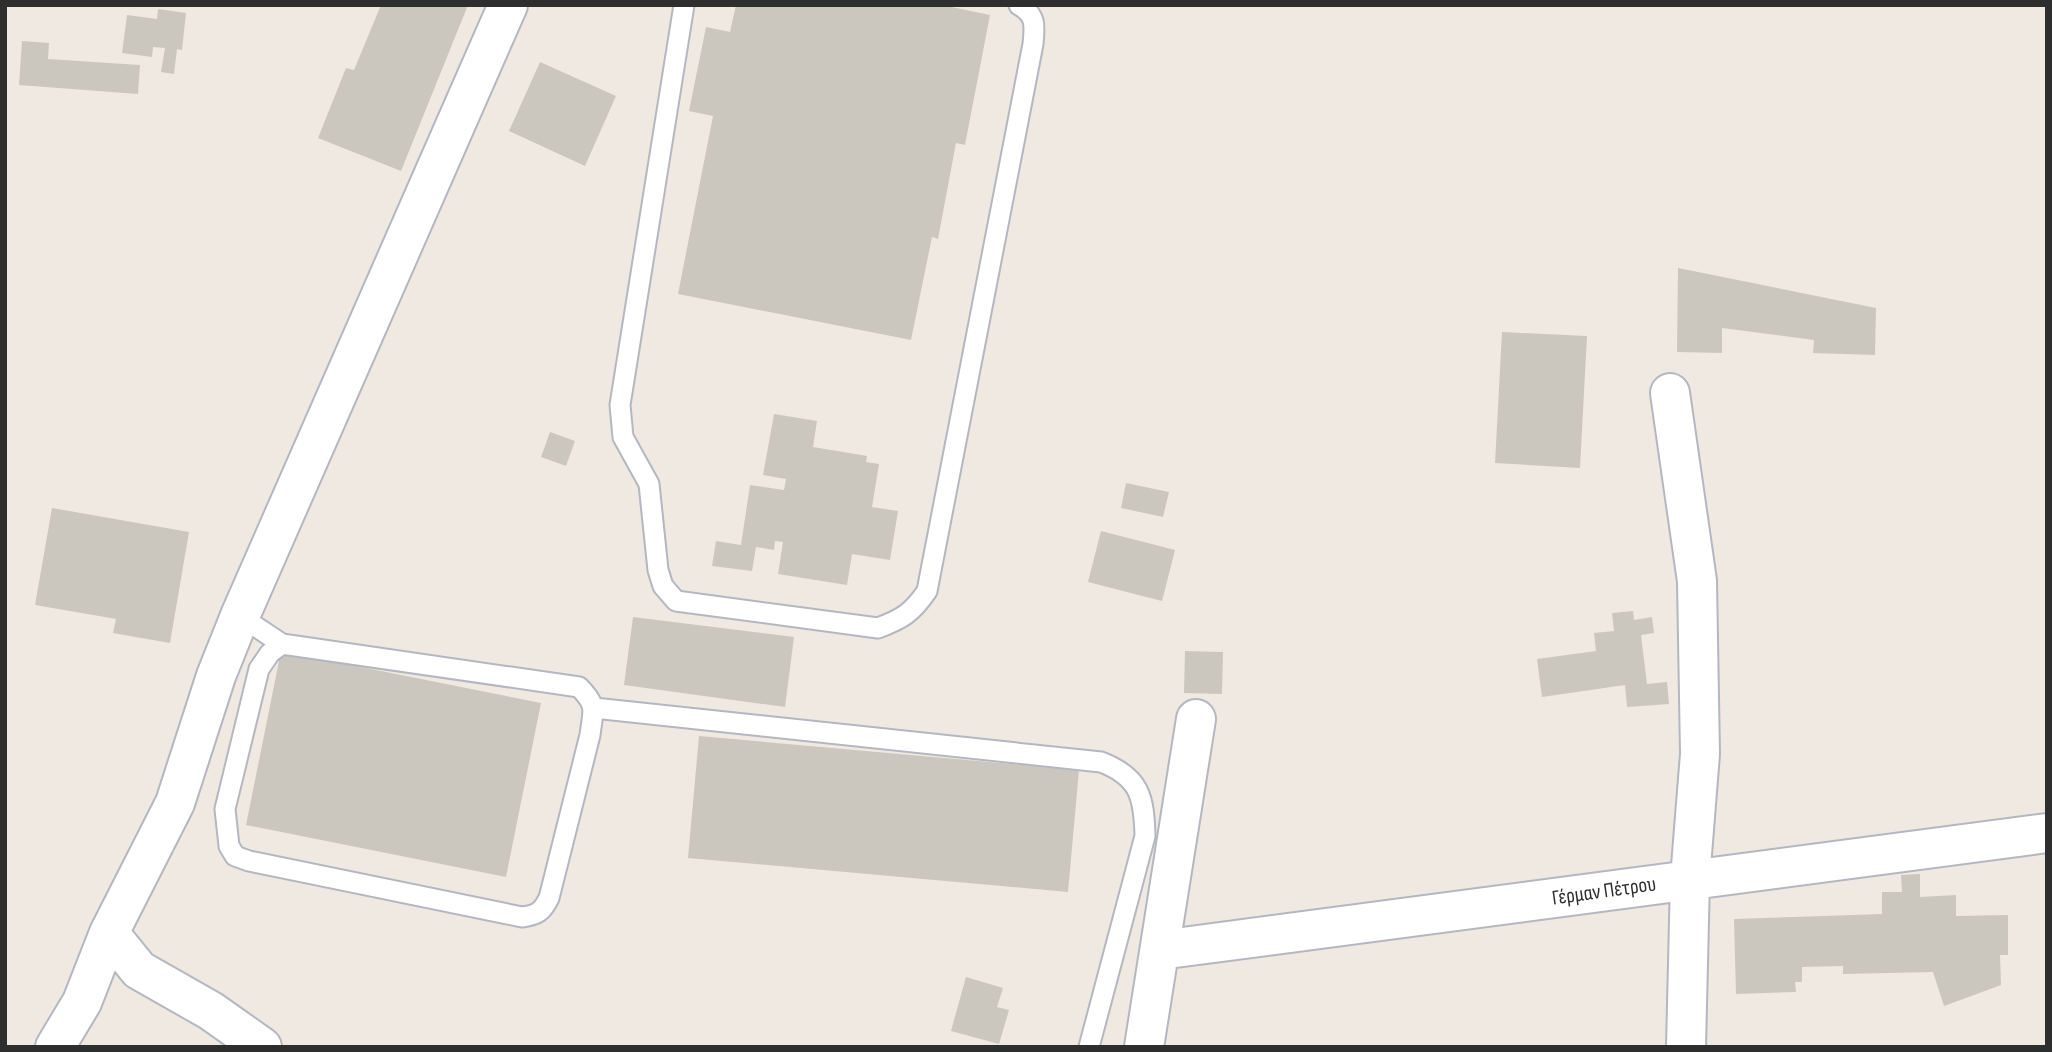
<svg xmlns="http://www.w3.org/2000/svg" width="2052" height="1052" viewBox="0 0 2052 1052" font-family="'Sofia Sans Condensed',sans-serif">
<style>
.building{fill:#cbc7bf}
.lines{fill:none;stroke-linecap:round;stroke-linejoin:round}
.lane-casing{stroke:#b4b7c1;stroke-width:23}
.street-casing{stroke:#b4b7c1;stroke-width:42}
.lane{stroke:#fff;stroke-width:19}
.street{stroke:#fff;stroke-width:38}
.labels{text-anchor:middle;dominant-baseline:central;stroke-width:5;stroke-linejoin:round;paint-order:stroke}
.street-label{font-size:21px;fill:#2e2e2e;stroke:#fff}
</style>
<rect width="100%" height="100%" fill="#efe9e1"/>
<!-- building -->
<path class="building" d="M381 5H468L401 171 318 138 346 68 354 70Z
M736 5H942L990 15 965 145 956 143 938 239 932 237 911 340 678 294 713 116 689 111 706 27 730 32Z
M158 9 186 13 182 50 177 49 174 74 161 72 165 48 153 47 152 57 122 53 127 15 157 19Z
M22 41 49 43 48 59 140 65 138 94 19 85Z
M540 62 616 96 585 166 509 131Z
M1678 268 1876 308 1875 355 1813 353 1814 340 1722 328V353L1677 352Z
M1502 332 1587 336 1580 468 1495 463Z
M774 414 817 421 813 447 867 456 866 462 879 464 872 507 898 511 890 560 852 554 847 585 778 574 783 542 775 541 774 550 756 547 752 571 712 566 716 541 741 545 750 485 784 490 786 479 763 475Z
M550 432 575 441 566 466 541 457Z
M1126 483 1169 492 1163 517 1121 508Z
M52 508 189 532 170 643 113 633 116 619 35 605Z
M1101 531 1175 550 1162 601 1088 582Z
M1633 611 1634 620 1652 617 1654 633 1641 635 1647 684 1667 682 1669 704 1627 707 1625 685 1542 697 1537 659 1596 651 1594 633 1614 631 1612 613Z
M633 617 794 637 785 707 624 685Z
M281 651 541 703 506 877 246 825Z
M1185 651 1223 652 1222 694 1184 693Z
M699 736 1079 770 1068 892 688 858Z
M1920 874V897L1956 895V916L2008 915V955H2000L2001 985 1944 1006 1933 972 1843 974V966L1802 967V982H1795L1796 992 1736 994 1734 919 1882 914V892H1902L1901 875Z
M966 977 1003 988 997 1007 1009 1010 999 1044 951 1031Z"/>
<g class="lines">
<defs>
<path id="lane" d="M684 5 620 405 623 437 649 484 658 570 663 586 676 601 878 628C902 619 912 613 927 591L1033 44C1035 25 1036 15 1019 5
M240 616 282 644 270 653 259 669 225 809 229 846 235 856 249 861 522 917C537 915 542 912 549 898L590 735C593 710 598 706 579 687L282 644
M594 708 1101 762C1140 777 1144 797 1145 836L1089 1047"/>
<path id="street" d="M1670 393 1697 581 1700 754 1690 879 1686 1047
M109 933 139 970 211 1011 262 1047
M1160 950 2047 833
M55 1047 82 1002 109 933 175 803 216 676 240 616 508 5
M1144 1047 1196 719"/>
</defs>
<!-- lane casing -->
<use href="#lane" class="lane-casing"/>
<!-- street casing -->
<use href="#street" class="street-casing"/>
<!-- lane -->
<use href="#lane" class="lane"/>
<!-- street -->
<use href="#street" class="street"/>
</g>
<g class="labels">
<!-- street labels -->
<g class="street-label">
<text transform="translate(1604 891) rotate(-8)">Γέρμαν Πέτρου</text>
</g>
</g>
<!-- border -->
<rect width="2052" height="1052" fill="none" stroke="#2e2e2e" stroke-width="14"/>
</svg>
